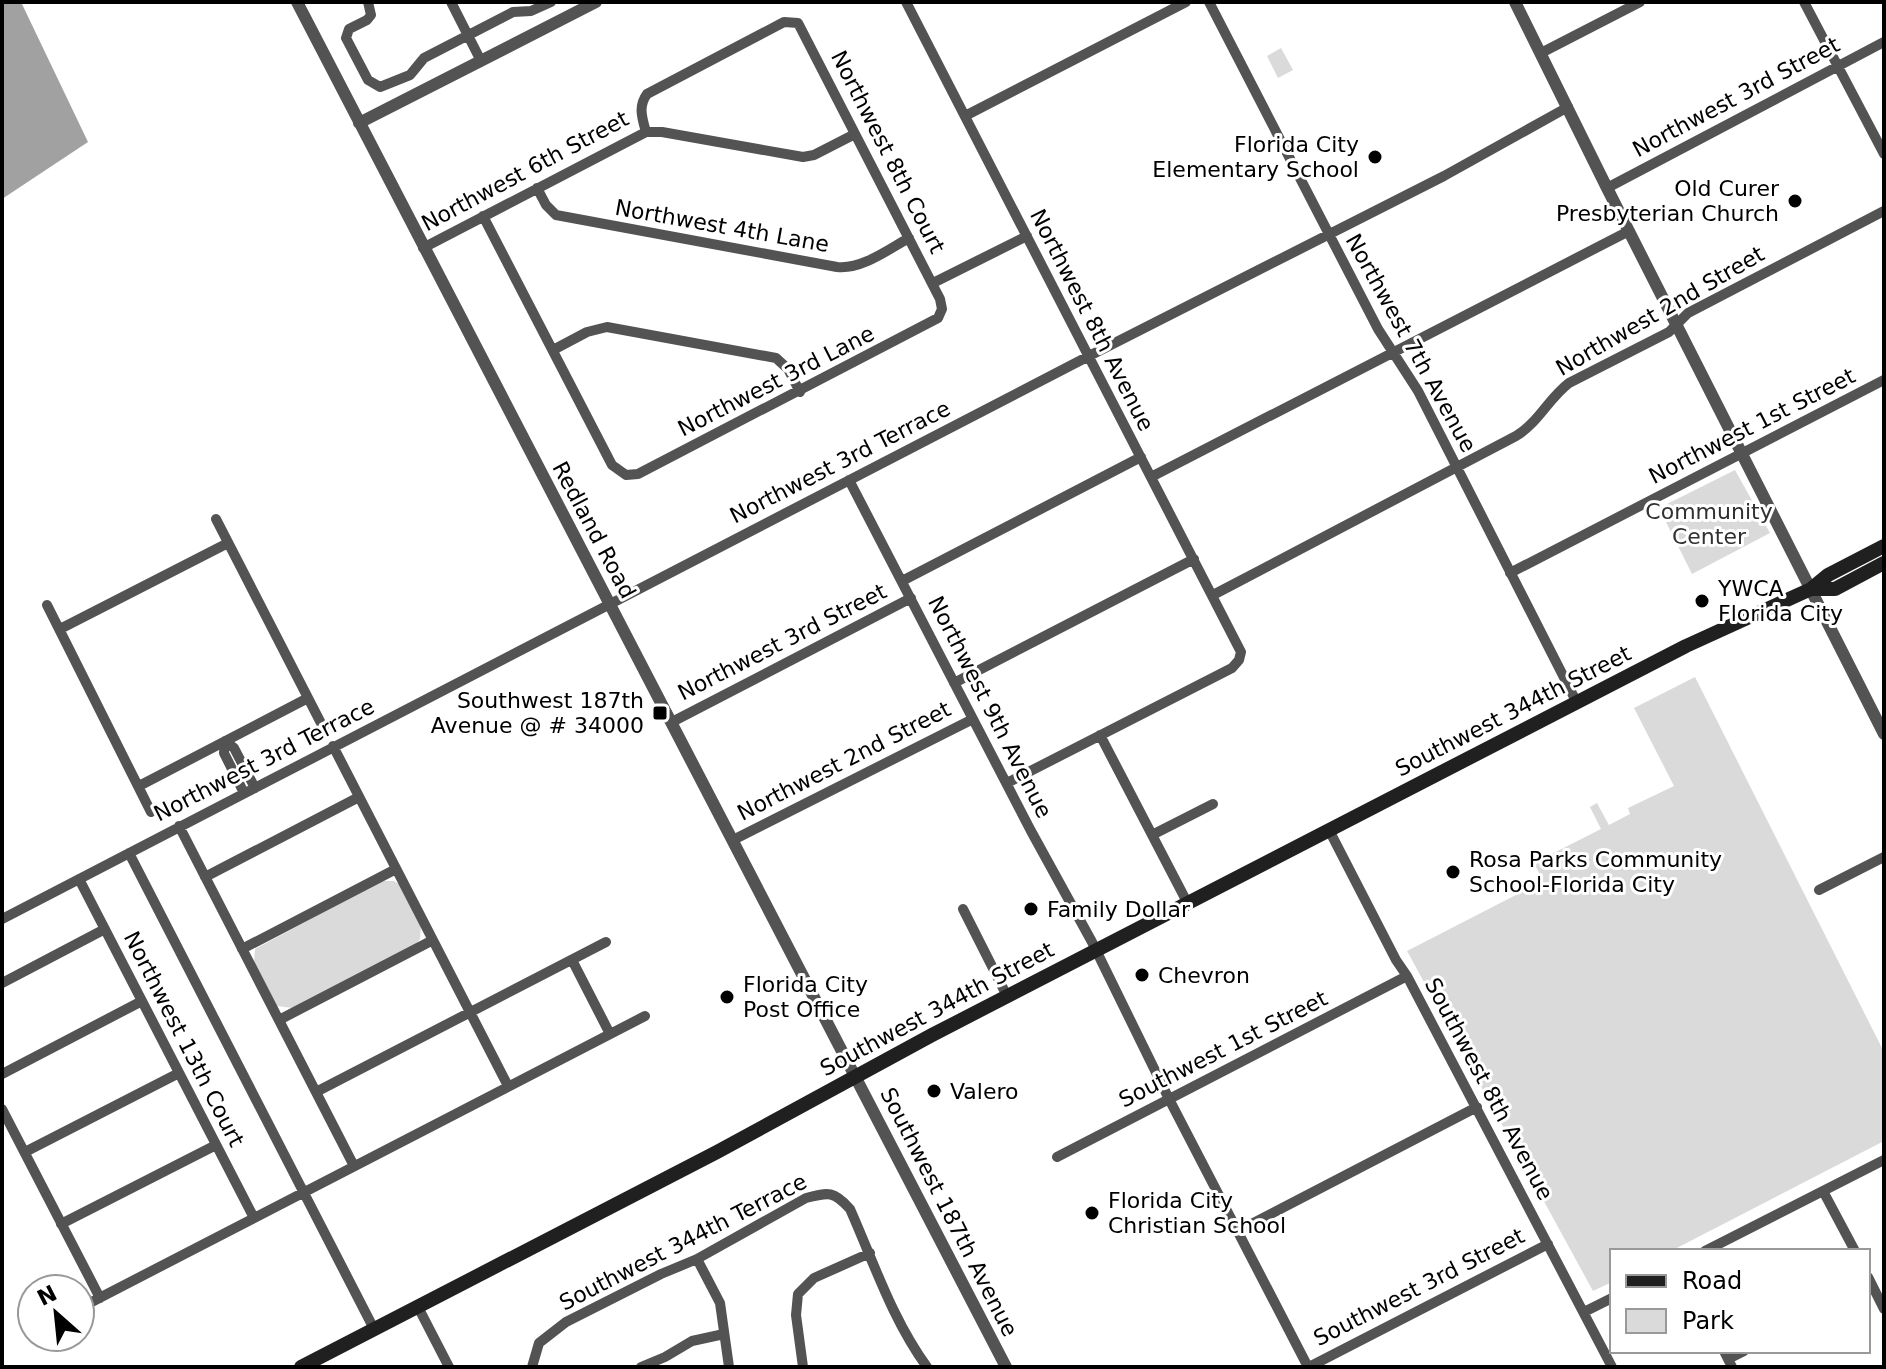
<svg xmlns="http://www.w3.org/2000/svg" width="1886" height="1369" viewBox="0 0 1886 1369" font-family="'DejaVu Sans',sans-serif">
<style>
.green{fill:#dadada}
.water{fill:#a1a1a1}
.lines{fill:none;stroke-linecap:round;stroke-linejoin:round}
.minor{stroke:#535353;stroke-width:10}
.tertiary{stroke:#535353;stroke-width:12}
.secondary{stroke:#202020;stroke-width:14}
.poi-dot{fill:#000;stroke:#fff;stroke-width:3}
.labels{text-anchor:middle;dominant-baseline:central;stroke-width:6;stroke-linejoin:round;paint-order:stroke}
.street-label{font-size:22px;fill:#000;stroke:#fff}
.poi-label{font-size:22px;fill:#000;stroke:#fff;text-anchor:start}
.park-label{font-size:22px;fill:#313131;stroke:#fff}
</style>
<rect width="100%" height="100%" fill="#fff"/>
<!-- green -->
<path class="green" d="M1281 48 1293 70 1278 78 1267 56Z
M1735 470 1770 533 1692 574 1659 508Z
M1695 677 1884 1052V1141L1671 1251H1612V1282L1593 1291 1407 951 1543 881 1534 863 1601 829 1590 807 1597 803 1609 825 1630 814 1628 808 1674 786 1634 708Z
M382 881H394L400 885 421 925 420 939 416 944 293 1008 277 1006 254 962 255 949Z"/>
<!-- water -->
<path class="water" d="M2 2H21L88 142 2 199Z"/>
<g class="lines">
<!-- minor -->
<path class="minor" d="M368 2 371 15 367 20 349 29 346 38 368 80 380 87 410 75 424 58 513 12 531 11 551 2
M451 2 481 61
M906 2 1241 652 1239 660 1232 668 1007 783
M1209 2 1378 329 1418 391 1577 703
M1804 2 1884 154
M1541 53 1640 2
M965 116 1186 2
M537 188 546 205 556 215 837 267C861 270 889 249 909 238
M1607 188 1884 42
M483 216 612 465 626 475 638 474 938 318 942 309 940 299 798 23 784 22 647 94C638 106 642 118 646 132
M423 248 646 132H662L803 157 814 155 855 134
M933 283 1027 236
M553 350 587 332 607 327 776 358 788 369 800 392
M1151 477 1629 231
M849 480 1031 831 1092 942 1169 1099 1308 1367
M216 519 324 729
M1510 573 1884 380
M902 581 1141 457
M1213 595 1516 436C1539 422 1548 399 1569 383L1669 332 1688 313 1884 211
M47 605 151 812
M60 629 228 543
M954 683 1194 559
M672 722 911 598
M1100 735 1188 904
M333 746 508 1086
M139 786 308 698
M244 793 224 753 225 741 234 748 255 788
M179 826 354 1166
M1329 830 1396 960 1407 976 1612 1367
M1152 835 1213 804
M733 840 973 719
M129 853 374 1329
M205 877 359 797
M79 879 254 1218
M1819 890 1884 857
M963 909 1007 996
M2 919 1089 356 1444 176 1568 107
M242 949 396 869
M572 960 610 1034
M2 983 105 929
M279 1020 433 940
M2 1074 142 1001
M316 1092 606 942
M2 1109 100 1298
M25 1152 179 1073
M1057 1157 1407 976
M1823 1191 1855 1251
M61 1224 216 1145
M1238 1231 1477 1107
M1705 1251 1884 1160
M697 1259 720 1303 729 1367
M1868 1277 1884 1309
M418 1307 449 1367
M80 1308 645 1016
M1584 1312 1612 1298
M1724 1351 1732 1367
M1728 1359 1744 1351
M532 1367 539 1343 566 1322 661 1274 697 1259 806 1198C829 1192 834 1191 850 1209 874 1263 892 1319 927 1367
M641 1367 665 1357 692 1341 724 1334
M803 1367 796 1315 798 1294 814 1278 870 1253
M1309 1367 1548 1244"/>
<!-- tertiary -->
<path class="tertiary" d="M297 2 1006 1367
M1515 2 1607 188 1884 734
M359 123 596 2"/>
<!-- secondary -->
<path class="secondary" d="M1811 589H1835L1884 563
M301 1367 717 1152 932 1035 1686 646 1811 589 1828 575 1884 546"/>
</g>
<!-- markers -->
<g class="poi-dot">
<circle cx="1375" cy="157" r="8"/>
<circle cx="1795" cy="201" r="8"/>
<circle cx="1702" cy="601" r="8"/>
<rect x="652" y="705" width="16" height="16" rx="4"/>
<circle cx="1453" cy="872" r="8"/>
<circle cx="1031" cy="909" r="8"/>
<circle cx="1142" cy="975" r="8"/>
<circle cx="727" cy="997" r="8"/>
<circle cx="934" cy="1091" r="8"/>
<circle cx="1092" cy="1213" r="8"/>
</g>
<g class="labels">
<!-- street labels -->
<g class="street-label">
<text transform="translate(1736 97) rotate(-28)">Northwest 3rd Street</text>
<text transform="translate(888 152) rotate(63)">Northwest 8th Court</text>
<text transform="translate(525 171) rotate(-28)">Northwest 6th Street</text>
<text transform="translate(722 226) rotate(10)">Northwest 4th Lane</text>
<text transform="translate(1660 311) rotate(-30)">Northwest 2nd Street</text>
<text transform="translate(1092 320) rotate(63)">Northwest 8th Avenue</text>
<text transform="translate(1411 343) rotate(61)">Northwest 7th Avenue</text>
<text transform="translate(776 381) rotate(-27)">Northwest 3rd Lane</text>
<text transform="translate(1752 426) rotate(-27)">Northwest 1st Street</text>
<text transform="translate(840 462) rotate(-27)">Northwest 3rd Terrace</text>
<text transform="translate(594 530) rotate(62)">Redland Road</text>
<text transform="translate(782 642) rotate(-27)">Northwest 3rd Street</text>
<text transform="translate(990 707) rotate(63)">Northwest 9th Avenue</text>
<text transform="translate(1513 711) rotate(-27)">Southwest 344th Street</text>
<text transform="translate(264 760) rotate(-27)">Northwest 3rd Terrace</text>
<text transform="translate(844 761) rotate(-27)">Northwest 2nd Street</text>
<text transform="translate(937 1009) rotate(-28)">Southwest 344th Street</text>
<text transform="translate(184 1039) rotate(63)">Northwest 13th Court</text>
<text transform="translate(1223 1049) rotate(-27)">Southwest 1st Street</text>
<text transform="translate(1489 1089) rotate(62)">Southwest 8th Avenue</text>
<text transform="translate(949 1212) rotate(63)">Southwest 187th Avenue</text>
<text transform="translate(683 1242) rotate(-27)">Southwest 344th Terrace</text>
<text transform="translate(1419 1287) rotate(-27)">Southwest 3rd Street</text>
</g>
<!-- poi labels -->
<g class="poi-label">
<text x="1359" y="144" text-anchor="end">Florida City<tspan x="1359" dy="25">Elementary School</tspan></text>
<text x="1779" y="188" text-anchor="end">Old Curer<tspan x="1779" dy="25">Presbyterian Church</tspan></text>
<text x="1718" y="588">YWCA<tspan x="1718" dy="25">Florida City</tspan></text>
<text x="644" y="700" text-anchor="end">Southwest 187th<tspan x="644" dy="25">Avenue @ # 34000</tspan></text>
<text x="1469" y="859">Rosa Parks Community<tspan x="1469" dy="25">School-Florida City</tspan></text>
<text x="1047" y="909">Family Dollar</text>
<text x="1158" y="975">Chevron</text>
<text x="743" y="984">Florida City<tspan x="743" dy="25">Post Office</tspan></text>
<text x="950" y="1091">Valero</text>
<text x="1108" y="1200">Florida City<tspan x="1108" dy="25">Christian School</tspan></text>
</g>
<!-- park labels -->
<g class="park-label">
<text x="1709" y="511">Community<tspan x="1709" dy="25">Center</tspan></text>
</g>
</g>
<!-- border -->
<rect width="1886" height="1369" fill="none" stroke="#000000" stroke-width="8"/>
<!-- legend -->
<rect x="1610" y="1249" width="260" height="104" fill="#ffffff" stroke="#999999" stroke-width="2"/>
<rect x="1626" y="1275" width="40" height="12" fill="#202020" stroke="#999999" stroke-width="2"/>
<text x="1682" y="1289" font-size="24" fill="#000000">Road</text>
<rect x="1626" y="1309" width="40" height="24" fill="#dadada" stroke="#999999" stroke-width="2"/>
<text x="1682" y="1329" font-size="24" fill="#000000">Park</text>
<!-- north arrow -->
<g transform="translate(56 1313) rotate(333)"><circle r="38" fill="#ffffff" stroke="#999999" stroke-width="2"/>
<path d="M0-6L14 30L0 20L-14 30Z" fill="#000000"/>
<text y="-12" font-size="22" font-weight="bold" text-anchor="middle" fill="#000000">N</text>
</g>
</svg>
